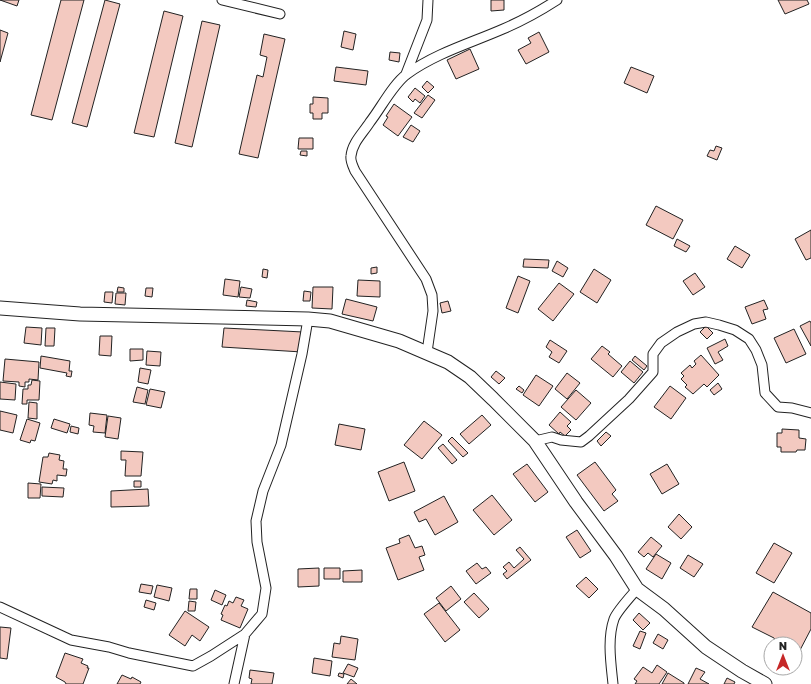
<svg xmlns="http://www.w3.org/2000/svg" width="811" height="684" viewBox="0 0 811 684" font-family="'Golos Text',sans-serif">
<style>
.building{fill:#f3c9c0;stroke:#222}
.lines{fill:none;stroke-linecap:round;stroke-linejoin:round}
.street-casing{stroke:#222;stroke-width:11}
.secondary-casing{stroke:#222;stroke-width:15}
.street{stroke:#fff;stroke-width:9}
.secondary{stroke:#fff;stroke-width:13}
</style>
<rect width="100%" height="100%" fill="#fff"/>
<!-- building -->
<path class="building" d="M0 0H19L17 6Z
M61 0H84L52 120 31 115Z
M105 0 120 4 87 127 72 123Z
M491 0H504V10L491 11Z
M778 0H807L809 4 785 14Z
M164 11 183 16 154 137 134 133Z
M202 21 220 25 192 147 175 143Z
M0 30 8 33 0 62Z
M344 31 356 34 353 50 341 47Z
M539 32 549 52 526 64 518 50 531 43 528 38Z
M264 34 285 39 258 158 239 154 257 75 263 77 267 57 260 55Z
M470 49 479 69 456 79 447 60Z
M390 52 400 53 399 62 389 60Z
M336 67 368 71 366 85 334 81Z
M631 67 654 76 647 93 624 83Z
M427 81 434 87 428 93 422 87Z
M415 88 425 96 420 103 415 99 413 102 408 97Z
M428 95 435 100 422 118 414 113Z
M313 97 328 98V113H322V119H313V113H310V104H313Z
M394 104 412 117 398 136 383 125 388 117 386 116Z
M411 125 420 131 413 142 403 137Z
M299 138H313V149H298Z
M716 146 722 148 717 160 707 156 710 150 714 151Z
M301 151H307V156L300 155Z
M656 206 683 220 673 239 646 225Z
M811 230V258L806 260 795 239Z
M677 239 690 246 686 252 674 246Z
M735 246 750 255 742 268 727 259Z
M524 259 549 260 548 268 523 267Z
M557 261 568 268 563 277 552 271Z
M377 267V273L371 274V268Z
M263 269 268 270 267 278 262 277Z
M594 269 611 280 597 303 580 292Z
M695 273 705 287 693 295 683 281Z
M518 276 530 281 518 313 506 308Z
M225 279 240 281 238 297 223 295Z
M358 280 380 281V297L357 296Z
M559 283 574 294 553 321 538 309Z
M118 287 124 288V292H117Z
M241 287 252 289 250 298 239 297Z
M313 287H333L332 309 312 308Z
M146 288H153L152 297 145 296Z
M304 291 311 292 310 301H303Z
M105 292H113L112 303 104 302Z
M116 293H126L125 305 115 304Z
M346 299 377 307 373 321 342 314Z
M247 300 257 302 256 307 246 306Z
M764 300 768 309 763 310 766 319 752 324 745 307Z
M448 301 451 311 442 313 440 303Z
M810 321 811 323V346L800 326Z
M706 326 713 333 707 339 700 332Z
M26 327 42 328 41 345 24 343Z
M46 328H55L54 346H45Z
M224 328 303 332 302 352 222 347Z
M794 329 806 354 786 363 774 338Z
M100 336H112L111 356 99 355Z
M725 339 728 346 718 352 723 360 715 364 707 348Z
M550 340 567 351 559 363 549 357 552 352 546 347Z
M602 346 610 352 608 354 622 366 613 377 591 359Z
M130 349H143V360L130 361Z
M147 351 161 352 160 366 146 365Z
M701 355 719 375 707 387 704 384 693 394 685 387 687 385 681 379 684 376 681 373 690 365 692 368 696 364 694 361Z
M41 356 70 361 69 371H72L71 377 66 376 67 373 40 368Z
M635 356 647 366 644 370 632 360Z
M5 359 39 362 38 380 29 379V382H25V387L19 386V382L3 381Z
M630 361 643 372 634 383 621 372Z
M140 368 151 370 148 384 138 382Z
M496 371 505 378 499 384 491 377Z
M567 373 580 383 567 399 555 389Z
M536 375 553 386 539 406 523 395Z
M32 380 40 381 39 400H27V404H22L23 389H28V385H31Z
M0 382 16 384 15 400 0 399Z
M718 383 722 389 714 395 710 390Z
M519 386 524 390 522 393 516 389Z
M670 386 686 398 671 419 654 407Z
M137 387 148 390 145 404 133 402Z
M150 389 165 392 161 408 146 405Z
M576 390 591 403 576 420 561 407Z
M29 402 37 403V419L28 418Z
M0 411 17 415 13 433 0 430Z
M560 412 571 422 567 426 571 430 565 436 560 432 559 434 549 425Z
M90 413 107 415 105 433 93 432 94 426 89 425Z
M482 415 491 425 469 444 460 434Z
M108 416 121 418 118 439 105 437Z
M27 419 40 423 35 441 31 440 30 443 20 440Z
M54 419 70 424 67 433 51 428Z
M424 421 442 435 422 459 404 445Z
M339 424 365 429 361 450 335 445Z
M71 426 79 428 78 434 70 432Z
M782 429 799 430V438L806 439 805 450H797L796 452H781V447H777V433H782Z
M606 432 611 436 601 446 597 441Z
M452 437 468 453 463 457 448 441Z
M443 444 457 460 452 464 438 448Z
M121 451 143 452 141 476H125L126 460H121Z
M49 453 60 455 59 460 64 461 63 469H67L66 476 57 475V481L53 480 52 484 39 482 43 457H48Z
M404 462 415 491 389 501 378 472Z
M595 462 616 490 612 494 618 501 604 511 577 475Z
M527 464 548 492 535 502 513 474Z
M667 464 679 484 662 494 650 474Z
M134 481H141V487H134Z
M28 483 41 484 40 498H28Z
M42 487 64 488 63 497 42 496Z
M148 489 149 506 111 507V491Z
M492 495 512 520 494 535 473 510Z
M444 496 458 522 435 535 426 519 419 522 414 512Z
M679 514 692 527 681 539 668 527Z
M577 530 591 551 580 558 566 537Z
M409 535 415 548 422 546 425 555 419 557 424 570 398 580 386 548 400 543 399 539Z
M651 537 662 546 653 557 648 553 644 557 638 552Z
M774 543 792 553 774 583 756 573Z
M520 547 531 560 507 579 503 574 507 571 503 567 509 562 514 568 524 559 516 550Z
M656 554 671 563 662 579 646 569Z
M688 555 703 564 694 577 680 568Z
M477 563 482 569 486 567 491 573 476 584 466 571Z
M319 568V586L298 587V569Z
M324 568H340V579H324Z
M362 570V582H343V571Z
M586 577 598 589 589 598 576 586Z
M141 584 153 586 151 594 139 592Z
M157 585 172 588 169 601 154 597Z
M451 586 461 599 446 611 436 598Z
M190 589H197V599H189Z
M215 590 226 595 222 605 211 600Z
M773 592 811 613V629L799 652 795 649V644H778L774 638 752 627Z
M474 593 489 609 479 618 464 602Z
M236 597 244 600 241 606 248 609 240 628 221 620 223 615 221 614 225 605 227 606 229 601 233 603Z
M146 600 156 603 154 610 144 607Z
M189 601 196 602 195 611H188Z
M439 603 460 630 445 642 424 614Z
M185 611 209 627 200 641 192 635 185 646 169 635Z
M639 613 650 623 643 630 633 620Z
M0 627 11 628 7 659 0 658Z
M640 631 646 633 640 649 633 646Z
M658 634 668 640 663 649 653 643Z
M341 636 358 639 355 660 332 657 334 643 340 644Z
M65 653 83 659 81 663 88 666 87 668H89L83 684H66L65 682 56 677Z
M314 658 332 661 330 676 312 673Z
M348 664 358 668 354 677 343 673Z
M657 665 667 672 659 684H635L637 681 634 679 643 667 652 673Z
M696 668 705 672 700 679 709 684H688Z
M250 670 274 673 272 684H251L252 679 249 678Z
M339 673 344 674 343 678 338 676Z
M668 673 684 683V684H662Z
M122 675 131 679 132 677 141 682 140 684H117Z
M727 678 735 682 734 684H724Z
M351 679 357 684H347Z"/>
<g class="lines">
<defs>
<path id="street" d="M222 0 280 14
M406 74 427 20 428 0
M427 352 433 311 432 295 426 279 355 171C353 166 350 161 351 156 352 143 363 133 370 122 381 108 393 84 407 74 436 53 471 43 503 29 522 21 540 11 557 0
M535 441 552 437 561 440 581 442 589 436 629 399 653 372V354L661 343 677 332 694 324 706 322 719 325 735 330 749 339 756 350 762 365 765 393 778 407 792 408 811 413
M0 607 71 640 109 647 129 653 193 666 211 656 245 634 262 614 266 588 257 542 256 521 263 491 281 445 302 354 308 319
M234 684 245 634
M613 684C611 664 607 639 614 619 617 611 631 596 637 589"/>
<path id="secondary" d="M0 308 80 314 308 319 330 321 399 341 448 362 470 377 493 399 535 441 576 502 616 556 637 589 664 609 706 647 742 671 765 684"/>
</defs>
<!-- street casing -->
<use href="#street" class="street-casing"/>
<!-- secondary casing -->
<use href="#secondary" class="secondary-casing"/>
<!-- street -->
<use href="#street" class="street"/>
<!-- secondary -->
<use href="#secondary" class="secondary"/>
</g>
<!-- north arrow -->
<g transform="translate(783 656)"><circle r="19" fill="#ffffff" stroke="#a7a7a7"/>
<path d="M0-3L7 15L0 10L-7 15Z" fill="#c62828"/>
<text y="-6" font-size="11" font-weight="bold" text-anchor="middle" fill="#222222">N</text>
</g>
</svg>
